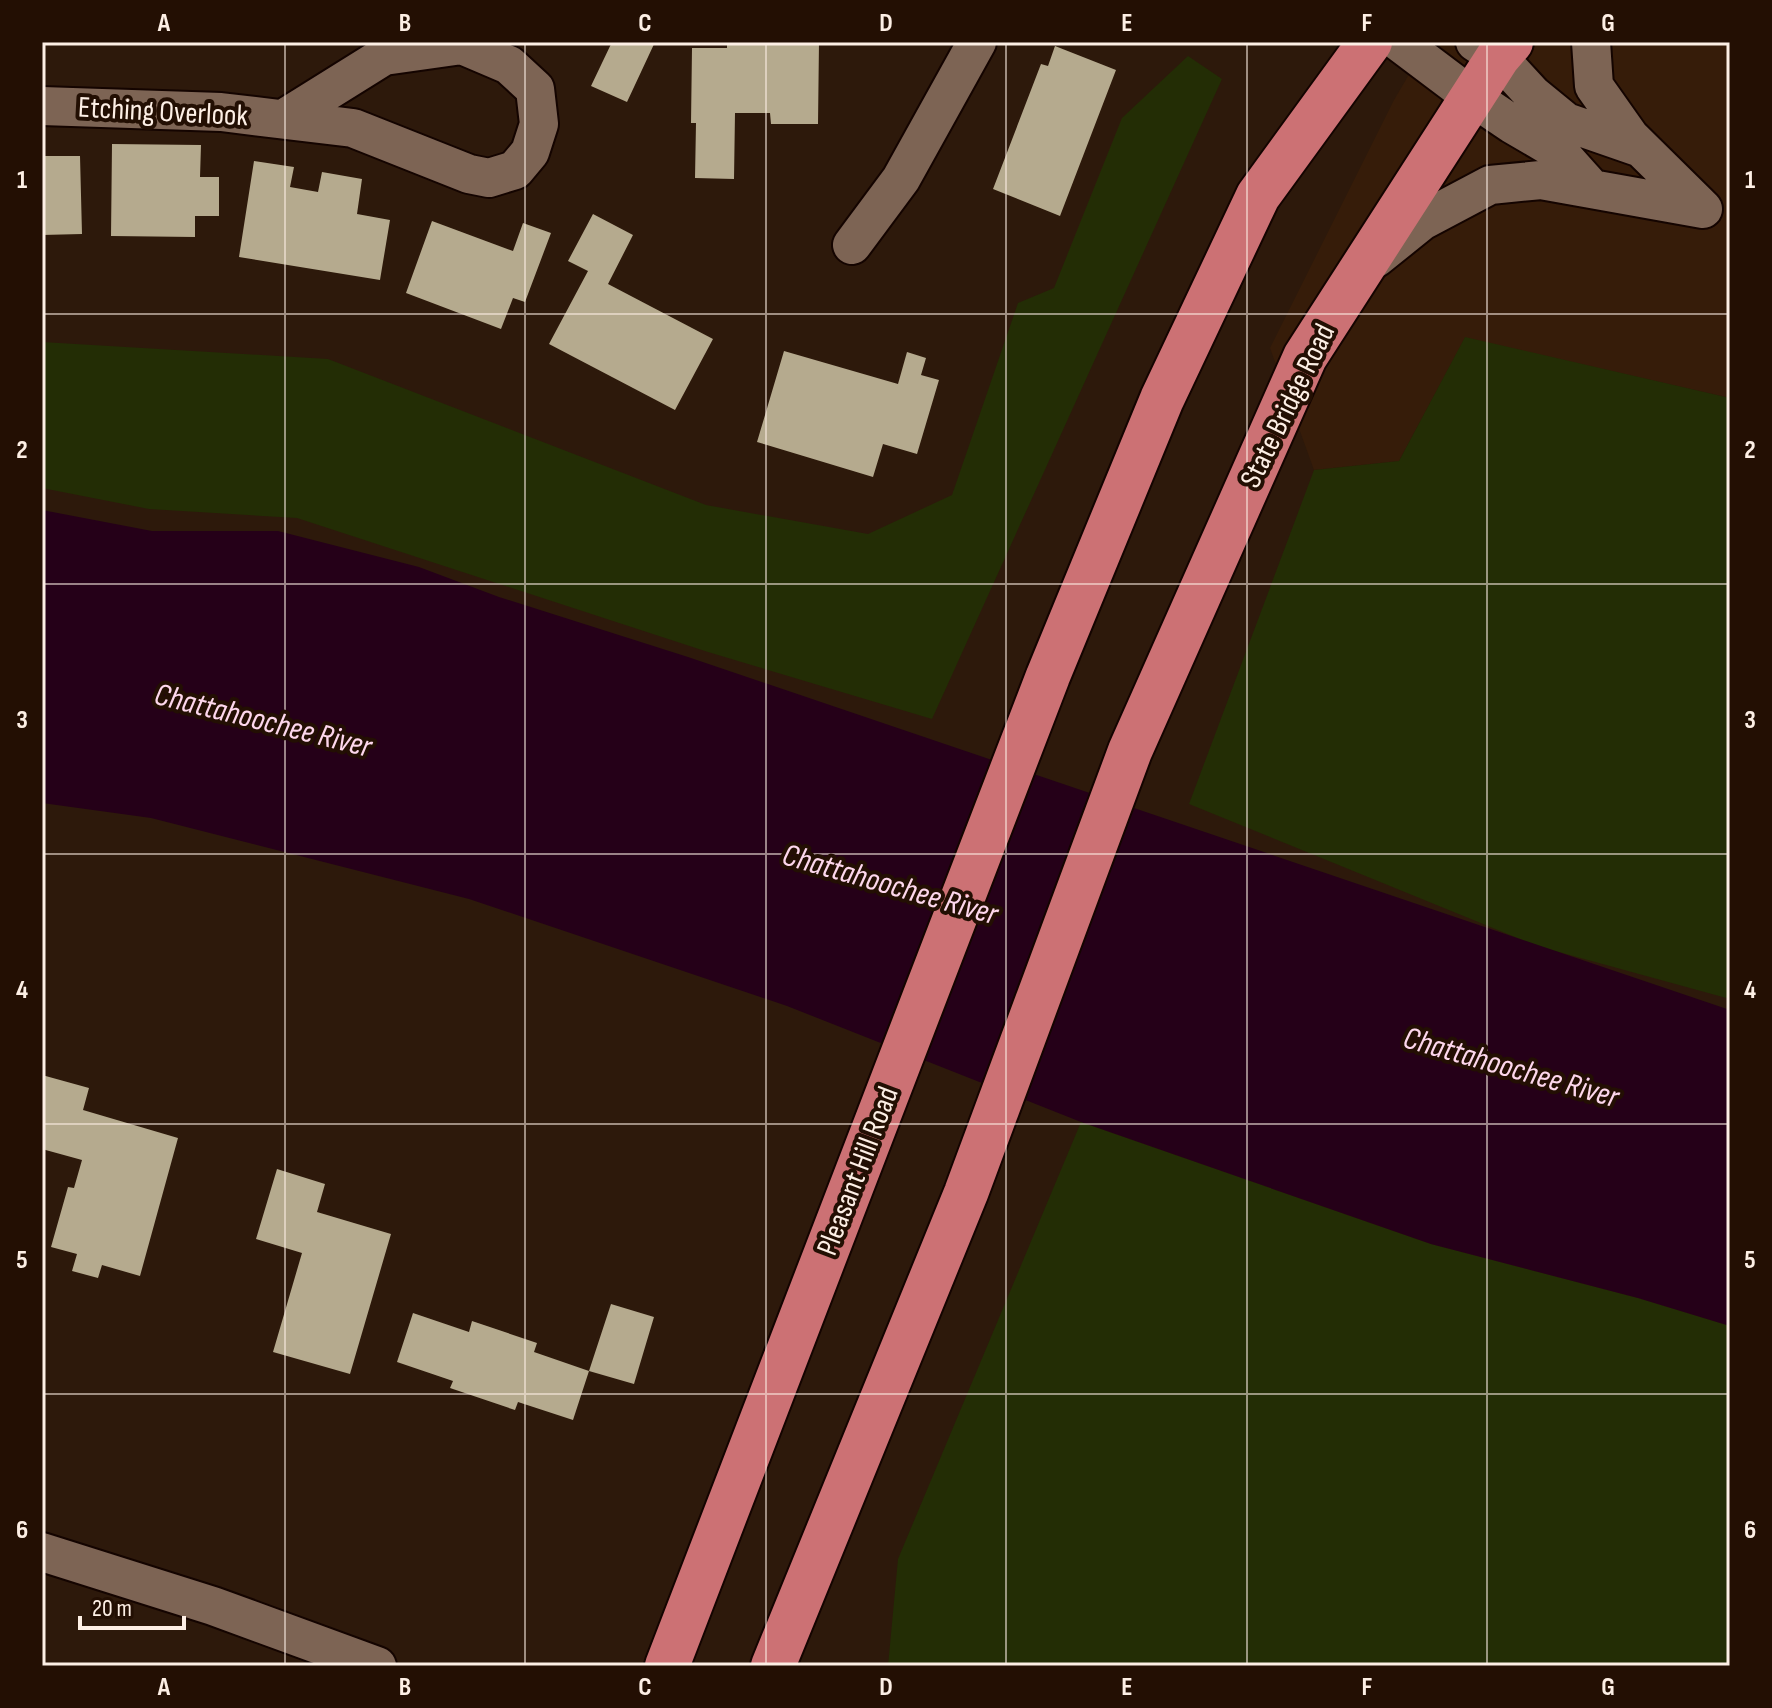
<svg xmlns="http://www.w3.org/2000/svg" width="1772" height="1708" viewBox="0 0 1772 1708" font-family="'Sofia Sans Condensed',sans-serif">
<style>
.built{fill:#361c09}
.green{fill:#232d05}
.water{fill:#250018}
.building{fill:#b5aa8e}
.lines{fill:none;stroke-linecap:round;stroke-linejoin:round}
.minor-casing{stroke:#140400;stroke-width:42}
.highway-casing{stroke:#140400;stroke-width:48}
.minor{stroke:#7d6454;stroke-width:38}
.highway{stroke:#cc7174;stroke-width:44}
.grid{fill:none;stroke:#fdefe5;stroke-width:2;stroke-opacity:0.55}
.labels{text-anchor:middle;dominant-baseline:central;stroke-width:8;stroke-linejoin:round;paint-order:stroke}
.street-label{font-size:30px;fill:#fdefe5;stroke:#230f03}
.water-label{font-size:32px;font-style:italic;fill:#fdd7ec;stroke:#230f03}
.neatline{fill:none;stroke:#fdefe5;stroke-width:3}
.grid-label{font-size:26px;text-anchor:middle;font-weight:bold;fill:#fdefe5}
</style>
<rect width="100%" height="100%" fill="#2d190b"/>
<!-- built -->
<path class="built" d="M1428 42H1730V398L1465 338 1399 461 1314 470 1270 348 1394 100Z"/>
<!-- green -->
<path class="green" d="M1188 56 1222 79 932 719 708 652 297 518 149 509 42 488V342L328 359 706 505 868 534 952 495 1018 303 1054 288 1122 118Z
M1465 337 1730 398V999L1537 946 1189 804 1314 470 1399 461Z
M1081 1122 1431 1244 1638 1298 1730 1326V1666H888L898 1559Z"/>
<!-- water -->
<path class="water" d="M42 510 152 531H278L419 567 499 597 688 657 1730 1010V1326L1638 1298 1431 1244 1081 1122 787 1006 469 899 151 818 42 803Z"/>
<!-- building -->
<path class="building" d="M612 42H655L627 102 591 86Z
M727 42H819L818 124H771L770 113H735L734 179 695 178 696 123H691L692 48H727Z
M1055 46 1116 70 1060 216 993 189 1041 64 1048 66Z
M112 144 201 145 200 177H219V216H195V237L111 236Z
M42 156H80L82 234 42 235Z
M254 161 294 167 290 187 318 192 322 172 362 179 357 214 390 220 380 280 239 257Z
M593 214 633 235 608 284 713 339 675 410 549 344 588 271 568 261Z
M432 221 513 251 523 223 551 233 525 302 513 298 501 329 406 293Z
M784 351 898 384 907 352 926 358 921 375 939 380 917 454 883 444 873 477 757 442Z
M42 1075 89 1088 83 1110 178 1138 140 1276 102 1265 98 1278 72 1271 77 1254 51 1247 68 1187 74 1188 82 1160 42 1149Z
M277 1169 325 1184 317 1212 391 1234 350 1374 273 1352 302 1253 256 1239Z
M611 1304 654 1317 634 1384 589 1371Z
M413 1313 469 1332 472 1321 537 1343 534 1352 589 1371 573 1420 518 1402 515 1410 450 1388 453 1381 397 1362Z"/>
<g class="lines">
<defs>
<path id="minor" d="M1399 42 1472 97 1512 124 1558 151 1592 189
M1475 42 1498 57 1533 95 1566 122 1641 148
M1591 42 1594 86 1630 137 1703 209
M42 106 221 112 353 128 469 174 489 178 515 170 530 152 539 124 535 89 509 65 462 45 384 56 283 119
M852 245 901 179 977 42
M1376 258 1422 221 1490 185 1541 180 1703 209
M42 1552 213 1606 377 1666"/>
<path id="highway" d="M667 1666 1048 676 1162 399 1258 196 1370 42
M773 1666 966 1193 1130 751 1305 357 1498 57 1511 42"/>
</defs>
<!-- minor casing -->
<use href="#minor" class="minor-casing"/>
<!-- highway casing -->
<use href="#highway" class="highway-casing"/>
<!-- minor -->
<use href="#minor" class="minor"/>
<!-- highway -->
<use href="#highway" class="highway"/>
</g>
<!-- grid -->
<path class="grid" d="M285 42V1666M525 42V1666M766 42V1666M1006 42V1666M1247 42V1666M1487 42V1666M42 314H1730M42 584H1730M42 854H1730M42 1124H1730M42 1394H1730"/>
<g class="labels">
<!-- street labels -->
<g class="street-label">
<text transform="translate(163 112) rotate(3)">Etching Overlook</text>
<text transform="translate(1288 406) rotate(-64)">State Bridge Road</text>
<text transform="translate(858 1171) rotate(-69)">Pleasant Hill Road</text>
</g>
<!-- water labels -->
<g class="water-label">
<text transform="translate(263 721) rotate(14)">Chattahoochee River</text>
<text transform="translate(890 885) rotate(16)">Chattahoochee River</text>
<text transform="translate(1511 1068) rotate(16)">Chattahoochee River</text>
</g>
</g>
<!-- border -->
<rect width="1772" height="1708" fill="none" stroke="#230f03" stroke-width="88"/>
<!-- scale -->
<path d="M80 1616v12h104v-12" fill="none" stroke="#fdefe5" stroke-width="4"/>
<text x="92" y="1616" font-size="24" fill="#fdefe5" stroke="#230f03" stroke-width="6" paint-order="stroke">20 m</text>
<rect x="44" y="44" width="1684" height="1620" class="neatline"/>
<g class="grid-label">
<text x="164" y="31">A</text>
<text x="405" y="31">B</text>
<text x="645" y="31">C</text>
<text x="886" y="31">D</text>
<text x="1127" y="31">E</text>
<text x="1367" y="31">F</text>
<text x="1608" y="31">G</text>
<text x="22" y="188">1</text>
<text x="1750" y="188">1</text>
<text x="22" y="458">2</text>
<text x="1750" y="458">2</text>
<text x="22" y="728">3</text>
<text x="1750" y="728">3</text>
<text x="22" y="998">4</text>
<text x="1750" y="998">4</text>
<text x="22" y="1268">5</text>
<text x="1750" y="1268">5</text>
<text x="22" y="1538">6</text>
<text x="1750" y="1538">6</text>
<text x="164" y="1695">A</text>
<text x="405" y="1695">B</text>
<text x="645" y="1695">C</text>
<text x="886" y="1695">D</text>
<text x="1127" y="1695">E</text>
<text x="1367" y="1695">F</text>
<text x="1608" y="1695">G</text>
</g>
</svg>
